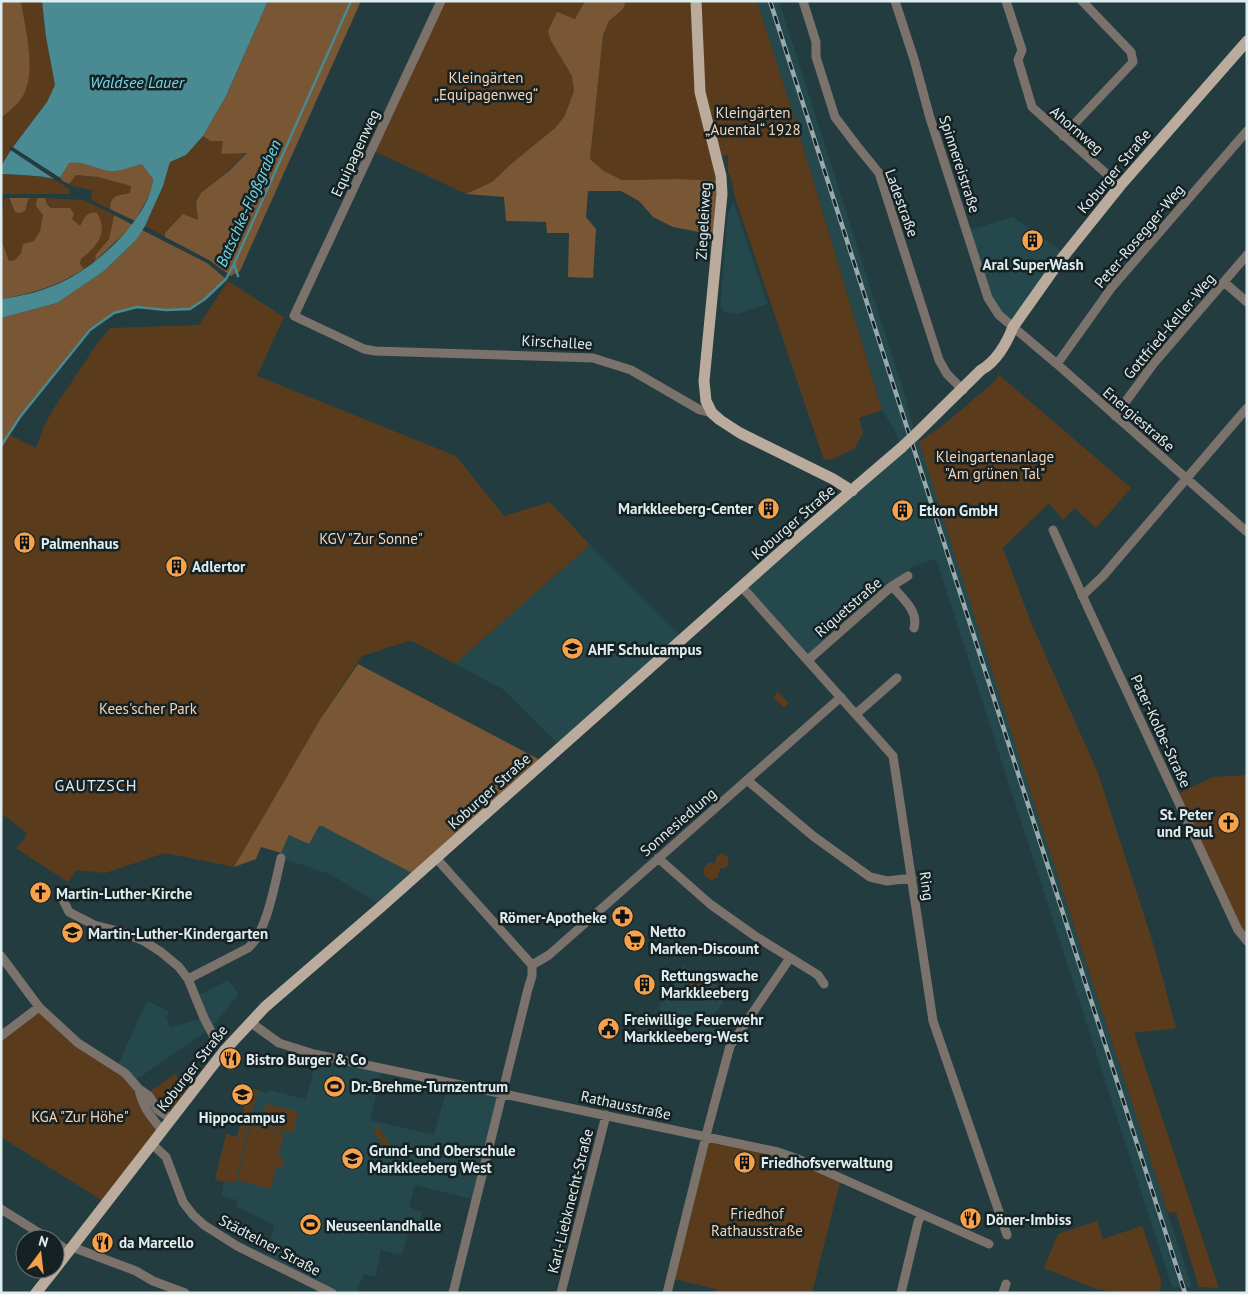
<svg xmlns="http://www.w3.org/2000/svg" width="1248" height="1294" viewBox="0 0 1248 1294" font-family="'PT Sans',sans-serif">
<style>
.built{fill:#25484d}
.green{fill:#5a3c1d}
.forest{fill:#795634}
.water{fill:#498a93}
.pier{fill:#233c40}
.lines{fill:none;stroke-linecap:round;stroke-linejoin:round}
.stream{stroke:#498a93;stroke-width:2.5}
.minor{stroke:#7a726b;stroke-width:9}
.major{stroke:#bbab9c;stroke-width:11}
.rail-casing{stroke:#97aaac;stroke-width:4.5}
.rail{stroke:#162123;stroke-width:2.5;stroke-dasharray:8;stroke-linecap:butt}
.major-bridge{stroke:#bbab9c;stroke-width:11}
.labels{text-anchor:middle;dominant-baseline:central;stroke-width:5;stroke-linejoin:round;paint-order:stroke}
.park-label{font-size:15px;fill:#f8d4b4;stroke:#162123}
.street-label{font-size:15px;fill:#deedef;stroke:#162123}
.poi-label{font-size:15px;font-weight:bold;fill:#deedef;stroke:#162123;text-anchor:start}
.water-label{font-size:16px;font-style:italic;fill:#73dae7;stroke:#162123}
.neighbourhood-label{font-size:16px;letter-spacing:1px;fill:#deedef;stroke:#162123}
</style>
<rect width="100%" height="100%" fill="#233c40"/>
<!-- built -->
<path class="built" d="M757 1H779L905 396 912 423 924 453 1043 831 1192 1287H1172L936 559 911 567 908 576 808 660 742 587 901 447 895 431 882 410 799 133Z
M734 202 767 304 738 314 725 312 720 307 728 212Z
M1013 217 1066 254 1013 327 999 315 966 231Z
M590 545 684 639 561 747 504 690 455 664Z
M319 826H323L416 875 382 906 330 874 281 858 280 855 289 835Z
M683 966 729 992 718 1011 716 1010 711 1018 723 1025 711 1046 667 1022 669 1015 658 1009Z
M228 980 239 994 210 1029 134 1081 117 1067 147 1001 169 1011 166 1018 170 1027 204 1018 195 997Z
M318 1054 383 1067 370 1120 434 1135 449 1081 502 1093 476 1200 415 1185 409 1207 422 1212 419 1224 411 1222 402 1255 381 1250 375 1277 364 1274 356 1293H332L266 1261 274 1225 236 1206 237 1200 221 1196 224 1182 215 1180 226 1134 237 1137 249 1088 268 1093 269 1090 306 1099Z"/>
<!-- green -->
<path class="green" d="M21 1H42L46 37 55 85 47 102 13 147 1 166V118L13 108 29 53Z
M441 1H585L575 19 551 41 572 76 574 90 564 117 555 128 511 164 492 182 466 194 372 150Z
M626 1H696L700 92 721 181 680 179 622 180 604 171 590 159 603 35 609 21 623 9Z
M700 1H757L799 133 882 410 859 418 863 433 854 449 833 459 824 460 736 201 730 175 728 173V155L722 156 707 109 703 64Z
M203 136 210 141H223L221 153 247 152 196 202 198 220 165 233V237L145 226 163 187 170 162 186 155Z
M1 174C19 175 36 175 53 179 59 180 65 187 70 190L69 194H1Z
M76 175 98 177 131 186 130 193C117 196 111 194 110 209L91 200 92 190 71 186 69 184Z
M4 198H8L15 212 28 206 29 198H37L36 206 43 215 40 231 34 241 28 244 15 260 9 261 3 244 1 243V214L4 204Z
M45 198 84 200 114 215 109 239 96 254 95 261 84 269 80 264 81 259 92 249C88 242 84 231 78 225 68 214 50 213 45 198Z
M228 281 284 317 257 376 456 456 504 516 550 502 590 545 455 664 414 642 409 641 362 656 321 718 234 867 165 853 105 873 77 870 68 882 16 848 24 840 27 833 1 813V446L10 435 36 448 45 424 54 408 97 344 110 328 199 325Z
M999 375 1131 488 1096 528 1074 508 1063 520 1049 503 1003 548 1032 625 1098 773 1154 946 1176 1028 1134 1033 1219 1288 1199 1287 1176 1212 1168 1213 1043 831 919 442 942 426 994 382Z
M778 692 789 703 784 708 773 697Z
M1247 775V941L1176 795 1213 777Z
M722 853 727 856 729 864 725 868H720L718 877C713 881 708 880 704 875V868L708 863H715L717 856Z
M693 977 706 984 700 994 694 997 691 996 692 990 687 987Z
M39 1007 78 1043 120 1069 162 1130 106 1203 1 1137V1036Z
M175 1074 190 1094 171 1119 146 1094Z
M249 1088 258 1090 235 1183 215 1180 226 1134 237 1137Z
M266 1104 298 1112 293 1133 260 1126Z
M251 1125 284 1133 278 1156 284 1158 282 1168 276 1167 271 1189 237 1180Z
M378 1126 394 1151 389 1155 385 1149 382 1151 378 1146 382 1143 373 1130Z
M706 1136 778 1152 841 1178 812 1293H715L716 1289 670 1278Z
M1097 1221 1103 1239 1142 1226 1161 1280 1160 1293H1122L1096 1289 1044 1268 1058 1234Z"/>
<!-- forest -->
<path class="forest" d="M1 1H21C25 29 37 70 23 96 18 105 9 111 1 118Z
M268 1H361L240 271 231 276 209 260 165 237V233L183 214 198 220 196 202 201 193 229 171 247 153 221 154 223 141H210L203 136 226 96Z
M585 1H626L623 9 609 21 603 35 590 159 604 171 622 180 680 179 721 181 719 236 673 227 653 217 639 201 621 191H588L586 217 596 229 593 278 568 277 569 233H547L546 222 506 221 504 197 466 194 492 182 511 164 555 128 564 117 574 91 572 76 551 41 548 31 557 12 575 19Z
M79 161C107 173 113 171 142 163L153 179 152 190 135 221 110 209C111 194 117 196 130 193L131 186 98 177 76 175 69 184 59 179 69 162Z
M9 198H29L25 211 20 213 15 212Z
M37 198H45L47 204 51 208H70L74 214 72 219 80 226C84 219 86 211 97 213 109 233 97 246 81 259L80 264 84 269C57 286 32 294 1 299V243L3 244 9 261 15 260 21 253 23 244 34 241 40 231 43 215 36 206Z
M114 215 133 225 95 261 96 254 109 239Z
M142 230 207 263 226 279 205 299 190 309 166 310 137 307 114 313 90 330 20 417 1 446V318L57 303 104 271 137 239Z
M358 664 544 762 416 875 322 826H319L309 844 289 835 281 853 261 847 256 859 234 867 321 718Z"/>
<!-- water -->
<path class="water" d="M42 1H268L226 96 203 136 186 155 170 162 163 186 145 226 137 239 104 271 57 303 1 318V299C23 296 44 291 64 281 98 265 150 217 153 179L142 164C134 166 124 170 115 171 99 172 85 160 69 163L59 179C50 179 43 176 35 176 24 175 12 174 1 174V166L13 147 47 102 55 85 46 37Z"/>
<!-- pier -->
<path class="pier" d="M11 146 62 179 57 181 9 149Z"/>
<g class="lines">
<!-- stream -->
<path class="stream" d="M234 264 238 276
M1 446 20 417 90 330 114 313 137 307 166 310 190 309 205 299 226 279 234 264 351 1"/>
<!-- minor -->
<path class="minor" d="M441 1 294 316 364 349 375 351 593 358 631 370 700 410 712 413
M803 1 816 42V57L835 117 857 146 879 173 939 360 947 374 963 390
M895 1 914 59 930 118 988 298 999 315 1057 364 1247 532
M1006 1 1022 50 1018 60 1032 107 1120 186
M1063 136 1133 62 1131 52 1082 1
M1224 282 1247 302
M1057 364 1112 287 1247 131
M1115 416 1154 363 1247 255
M1053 530 1088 608 1238 930 1247 941
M892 586C902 598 919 611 914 628
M742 587 893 756 933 1021 1007 1235
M1082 596 1103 576 1247 408
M808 660 892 586 908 576
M856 714 897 678
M747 780 813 836 870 877 887 881 912 878
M436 858 532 965V976L528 989 453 1293
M658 858 710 904 755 936 818 975 824 984
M62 898 69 912 94 925 122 932 144 941 161 952 179 967 188 979 204 1018 214 1037
M1 956 39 1007 78 1043 125 1073 139 1089 149 1096 158 1110 171 1119
M532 965 549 955 841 697
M188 979 248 948C267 932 275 883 281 858
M250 1022 279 1043 314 1054 778 1152 798 1159 989 1244
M1 1036 39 1007
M139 1089C142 1106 151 1117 162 1130
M152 1144 166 1157 183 1202 193 1215 204 1225 237 1246 332 1293
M1 1209 49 1239
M55 1242 69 1251
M72 1247 136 1271 153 1281 185 1293
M561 1293 606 1115
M667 1293 708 1128 730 1046 790 958
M901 1293 918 1222 922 1214
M1003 1293 1006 1284"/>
<!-- major -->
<path class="major" d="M696 1 700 92 721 176 722 194 704 381 706 401 712 413 720 420 740 433 833 479 852 491
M916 434 981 370C996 362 1007 343 1013 327L1059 262 1120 186 1247 41
M55 1269 224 1051 265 1007 382 906 796 538 901 448
M36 1293 55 1269"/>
<defs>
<path id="rail" d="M770 1 1185 1293"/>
</defs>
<!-- rail casing -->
<use href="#rail" class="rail-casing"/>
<!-- rail -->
<use href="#rail" class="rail"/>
<!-- major-bridge -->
<path class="major-bridge" d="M901 448 916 434"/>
</g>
<!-- icons -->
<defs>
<symbol id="building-disc" viewBox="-11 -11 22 22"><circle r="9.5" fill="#f7a248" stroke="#162123"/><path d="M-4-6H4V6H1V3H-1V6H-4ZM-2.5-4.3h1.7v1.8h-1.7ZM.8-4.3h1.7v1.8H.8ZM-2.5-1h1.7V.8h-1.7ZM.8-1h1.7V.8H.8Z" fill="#111"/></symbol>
<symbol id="school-disc" viewBox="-11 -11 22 22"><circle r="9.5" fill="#f7a248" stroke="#162123"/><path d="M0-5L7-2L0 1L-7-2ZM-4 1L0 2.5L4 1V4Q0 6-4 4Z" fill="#111"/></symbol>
<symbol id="church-disc" viewBox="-11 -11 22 22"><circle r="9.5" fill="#f7a248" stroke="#162123"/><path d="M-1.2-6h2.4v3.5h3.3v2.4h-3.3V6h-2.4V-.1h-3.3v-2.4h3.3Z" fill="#111"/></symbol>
<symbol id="pharmacy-disc" viewBox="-11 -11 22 22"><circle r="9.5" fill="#f7a248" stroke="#162123"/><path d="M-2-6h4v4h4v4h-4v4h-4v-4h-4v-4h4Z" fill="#111"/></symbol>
<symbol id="supermarket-disc" viewBox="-11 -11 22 22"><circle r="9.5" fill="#f7a248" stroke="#162123"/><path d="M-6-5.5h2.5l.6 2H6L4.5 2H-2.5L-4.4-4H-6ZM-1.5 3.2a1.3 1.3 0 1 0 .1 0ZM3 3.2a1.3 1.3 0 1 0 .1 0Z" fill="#111"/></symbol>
<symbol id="civic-disc" viewBox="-11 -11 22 22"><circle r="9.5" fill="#f7a248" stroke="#162123"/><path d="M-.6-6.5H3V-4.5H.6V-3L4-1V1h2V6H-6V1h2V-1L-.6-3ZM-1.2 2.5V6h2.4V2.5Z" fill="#111"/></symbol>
<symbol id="restaurant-disc" viewBox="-11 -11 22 22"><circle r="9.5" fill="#f7a248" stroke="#162123"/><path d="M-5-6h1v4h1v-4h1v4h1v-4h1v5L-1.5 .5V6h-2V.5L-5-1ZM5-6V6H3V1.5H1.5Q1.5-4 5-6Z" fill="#111"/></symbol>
<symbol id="stadium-disc" viewBox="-11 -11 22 22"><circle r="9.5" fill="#f7a248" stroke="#162123"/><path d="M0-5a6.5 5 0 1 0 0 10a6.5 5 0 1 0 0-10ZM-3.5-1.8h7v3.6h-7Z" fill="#111"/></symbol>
</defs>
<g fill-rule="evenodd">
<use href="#building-disc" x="1020" y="228" width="25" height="25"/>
<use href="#building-disc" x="756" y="496" width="25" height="25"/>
<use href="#building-disc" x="890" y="498" width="25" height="25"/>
<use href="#building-disc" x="12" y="530" width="25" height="25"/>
<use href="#building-disc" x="164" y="554" width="25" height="25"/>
<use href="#school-disc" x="560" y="636" width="25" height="25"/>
<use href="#church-disc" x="1216" y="810" width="25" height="25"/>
<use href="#church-disc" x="28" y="880" width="25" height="25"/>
<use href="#pharmacy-disc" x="610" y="904" width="25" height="25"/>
<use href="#school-disc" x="60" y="920" width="25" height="25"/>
<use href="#supermarket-disc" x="622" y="928" width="25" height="25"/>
<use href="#building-disc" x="632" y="972" width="25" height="25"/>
<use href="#civic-disc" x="596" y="1016" width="25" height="25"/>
<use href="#restaurant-disc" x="218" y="1046" width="25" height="25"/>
<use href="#stadium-disc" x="322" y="1074" width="25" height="25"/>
<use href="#school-disc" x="230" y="1082" width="25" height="25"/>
<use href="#school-disc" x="340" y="1146" width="25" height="25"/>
<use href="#building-disc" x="732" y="1150" width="25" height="25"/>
<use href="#restaurant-disc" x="958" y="1206" width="25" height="25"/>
<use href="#stadium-disc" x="298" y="1212" width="25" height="25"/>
<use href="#restaurant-disc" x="90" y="1230" width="25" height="25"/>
</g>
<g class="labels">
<!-- park labels -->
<g class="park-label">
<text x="486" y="77">Kleingärten<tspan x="486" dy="17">„Equipagenweg“</tspan></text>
<text x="753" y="112">Kleingärten<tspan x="753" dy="17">„Auental“ 1928</tspan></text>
<text x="995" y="456">Kleingartenanlage<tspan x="995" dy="17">"Am grünen Tal"</tspan></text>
<text x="371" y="538">KGV "Zur Sonne"</text>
<text x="148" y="708">Kees'scher Park</text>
<text x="80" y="1116">KGA "Zur Höhe"</text>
<text x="757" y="1213">Friedhof<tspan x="757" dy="17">Rathausstraße</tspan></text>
</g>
<!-- street labels -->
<g class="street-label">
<text transform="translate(1077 130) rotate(41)">Ahornweg</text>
<text transform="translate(355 153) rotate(-65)">Equipagenweg</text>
<text transform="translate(960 164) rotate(72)">Spinnereistraße</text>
<text transform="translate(1114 171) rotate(-50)">Koburger Straße</text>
<text transform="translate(902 203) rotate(70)">Ladestraße</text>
<text transform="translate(703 221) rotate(-87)">Ziegeleiweg</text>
<text transform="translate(1139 236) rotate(-50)">Peter-Rosegger-Weg</text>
<text transform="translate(1169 326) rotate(-50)">Gottfried-Keller-Weg</text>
<text transform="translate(557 342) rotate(3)">Kirschallee</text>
<text transform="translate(1139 419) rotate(41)">Energiestraße</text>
<text transform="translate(793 522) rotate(-41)">Koburger Straße</text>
<text transform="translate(848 607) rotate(-41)">Riquetstraße</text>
<text transform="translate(1161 731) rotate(65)">Pater-Kolbe-Straße</text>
<text transform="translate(489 791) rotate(-42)">Koburger Straße</text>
<text transform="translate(678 822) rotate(-41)">Sonnesiedlung</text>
<text transform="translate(927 886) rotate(82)">Ring</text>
<text transform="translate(192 1068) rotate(-52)">Koburger Straße</text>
<text transform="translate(626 1105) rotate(12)">Rathausstraße</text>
<text transform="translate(570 1201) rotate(-76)">Karl-Liebknecht-Straße</text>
<text transform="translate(270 1245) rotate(28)">Städtelner Straße</text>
</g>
<!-- poi labels -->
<g class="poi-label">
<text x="1033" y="264" text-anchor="middle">Aral SuperWash</text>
<text x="753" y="508" text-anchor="end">Markkleeberg-Center</text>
<text x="919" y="510">Etkon GmbH</text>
<text x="41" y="543">Palmenhaus</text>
<text x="192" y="566">Adlertor</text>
<text x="588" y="649">AHF Schulcampus</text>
<text x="1213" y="814" text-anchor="end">St. Peter<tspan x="1213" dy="17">und Paul</tspan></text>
<text x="56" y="893">Martin-Luther-Kirche</text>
<text x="607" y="917" text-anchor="end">Römer-Apotheke</text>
<text x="650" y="931">Netto<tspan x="650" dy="17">Marken-Discount</tspan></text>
<text x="88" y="933">Martin-Luther-Kindergarten</text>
<text x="661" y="975">Rettungswache<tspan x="661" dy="17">Markkleeberg</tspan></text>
<text x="624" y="1019">Freiwillige Feuerwehr<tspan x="624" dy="17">Markkleeberg-West</tspan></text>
<text x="246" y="1059">Bistro Burger &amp; Co</text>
<text x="351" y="1086">Dr.-Brehme-Turnzentrum</text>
<text x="242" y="1117" text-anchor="middle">Hippocampus</text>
<text x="369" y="1150">Grund- und Oberschule<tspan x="369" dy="17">Markkleeberg West</tspan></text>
<text x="761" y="1162">Friedhofsverwaltung</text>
<text x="986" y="1219">Döner-Imbiss</text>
<text x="326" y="1225">Neuseenlandhalle</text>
<text x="119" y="1242">da Marcello</text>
</g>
<!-- water labels -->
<g class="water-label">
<text x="137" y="82">Waldsee Lauer</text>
<text transform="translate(248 203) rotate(-66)">Batschke‐Floßgraben</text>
</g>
<!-- neighbourhood labels -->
<g class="neighbourhood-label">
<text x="96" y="785">GAUTZSCH</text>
</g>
</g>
<!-- border -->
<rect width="1248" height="1294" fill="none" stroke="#deedef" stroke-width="5"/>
<!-- north arrow -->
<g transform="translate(40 1254) rotate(15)"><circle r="24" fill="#162123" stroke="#667375"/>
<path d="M0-4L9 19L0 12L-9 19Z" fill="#f7a248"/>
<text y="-8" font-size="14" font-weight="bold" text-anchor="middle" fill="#deedef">N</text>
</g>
</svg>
